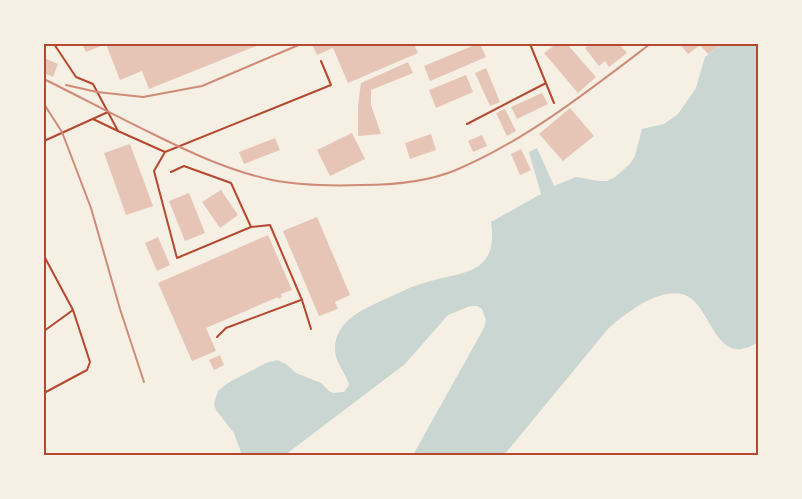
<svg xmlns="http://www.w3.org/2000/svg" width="802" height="499" viewBox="0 0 802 499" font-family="Lato,sans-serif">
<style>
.water{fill:#c9d6d2}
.building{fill:#e6c5b7}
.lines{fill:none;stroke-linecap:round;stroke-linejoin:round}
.service{stroke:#b5482f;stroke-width:2}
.rail{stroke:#cf8b77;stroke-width:2}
.neatline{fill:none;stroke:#b5482f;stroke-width:2}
</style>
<rect width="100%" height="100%" fill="#f6efe4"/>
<!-- water -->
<path class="water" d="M721 44H758V342C719 368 713 317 692 299 668 280 625 313 607 330L504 455H413L484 328 486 320 482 309 477 306H470L448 315 405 364 285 455H242L234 433 216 410 214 404 218 391 228 383 266 363 277 360 286 364 296 373 321 383 329 391 333 393 344 392 349 385C346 373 336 364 335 351 334 319 366 308 390 297 401 292 412 286 424 283 462 271 499 276 491 222L541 194 529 152 537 148 554 186 576 177 598 181H607L615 177 630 164 635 156 642 129 664 124 678 114 696 88 705 57Z"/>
<!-- building -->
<path class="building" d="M82 44H261L149 89 142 71 120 80 106 44 86 52Z
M312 44H414L418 53 348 83 333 48 317 55Z
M477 44H480L486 57 430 81 424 66Z
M556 44H567L596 77 578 93 544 53Z
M590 44H619L627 53 609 67 605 61 599 66 585 48Z
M680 44H721L708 54 700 45 688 54Z
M44 58 58 64 53 77 44 73Z
M408 62 413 73 371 90V105L381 134 358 136V105L361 83Z
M486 68 500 102 490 106 475 73Z
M466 75 473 92 436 108 429 90Z
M542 93 548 104 517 119 511 107Z
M570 108 594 136 563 161 539 134Z
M505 109 516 131 507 136 496 113Z
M352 133 365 159 330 176 317 150Z
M431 134 436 150 410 159 405 143Z
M482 135 487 146 473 152 468 141Z
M275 138 280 150 244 164 239 152Z
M130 144 153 206 126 215 104 153Z
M521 149 531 170 520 175 511 154Z
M221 190 238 215 220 228 202 202Z
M189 193 205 233 185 241 169 201Z
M317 217 350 295 335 302 338 309 319 316 283 231Z
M268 235 292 290 281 294 282 297 278 299V297L206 328 216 351 192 361 158 283Z
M158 237 170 265 157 271 145 243Z
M220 355 224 365 214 370 209 360Z"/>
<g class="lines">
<!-- service -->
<path class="service" d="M54 44 76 77 93 84 118 131 165 152 331 85 321 61
M530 44 554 103
M93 119 118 131
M467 124 546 83
M44 141 108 112
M165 152 154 171 177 258 251 227 270 225 302 300 311 329
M171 172 184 166 231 183 251 227
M44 256 73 310 44 331
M217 337 226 328 301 300
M44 393 87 370 90 362 73 310"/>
<!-- rail -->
<path class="rail" d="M44 79C80 97 116 116 153 134 191 153 230 171 272 180 302 186 332 186 362 185 393 185 427 182 456 170 525 141 591 89 650 44
M66 85 97 92 143 97 202 86 301 44
M44 104 62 132 91 208 120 309 144 382"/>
</g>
<!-- border -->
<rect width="802" height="499" fill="none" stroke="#f6efe4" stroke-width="90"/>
<rect x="45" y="45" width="712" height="409" class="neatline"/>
</svg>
